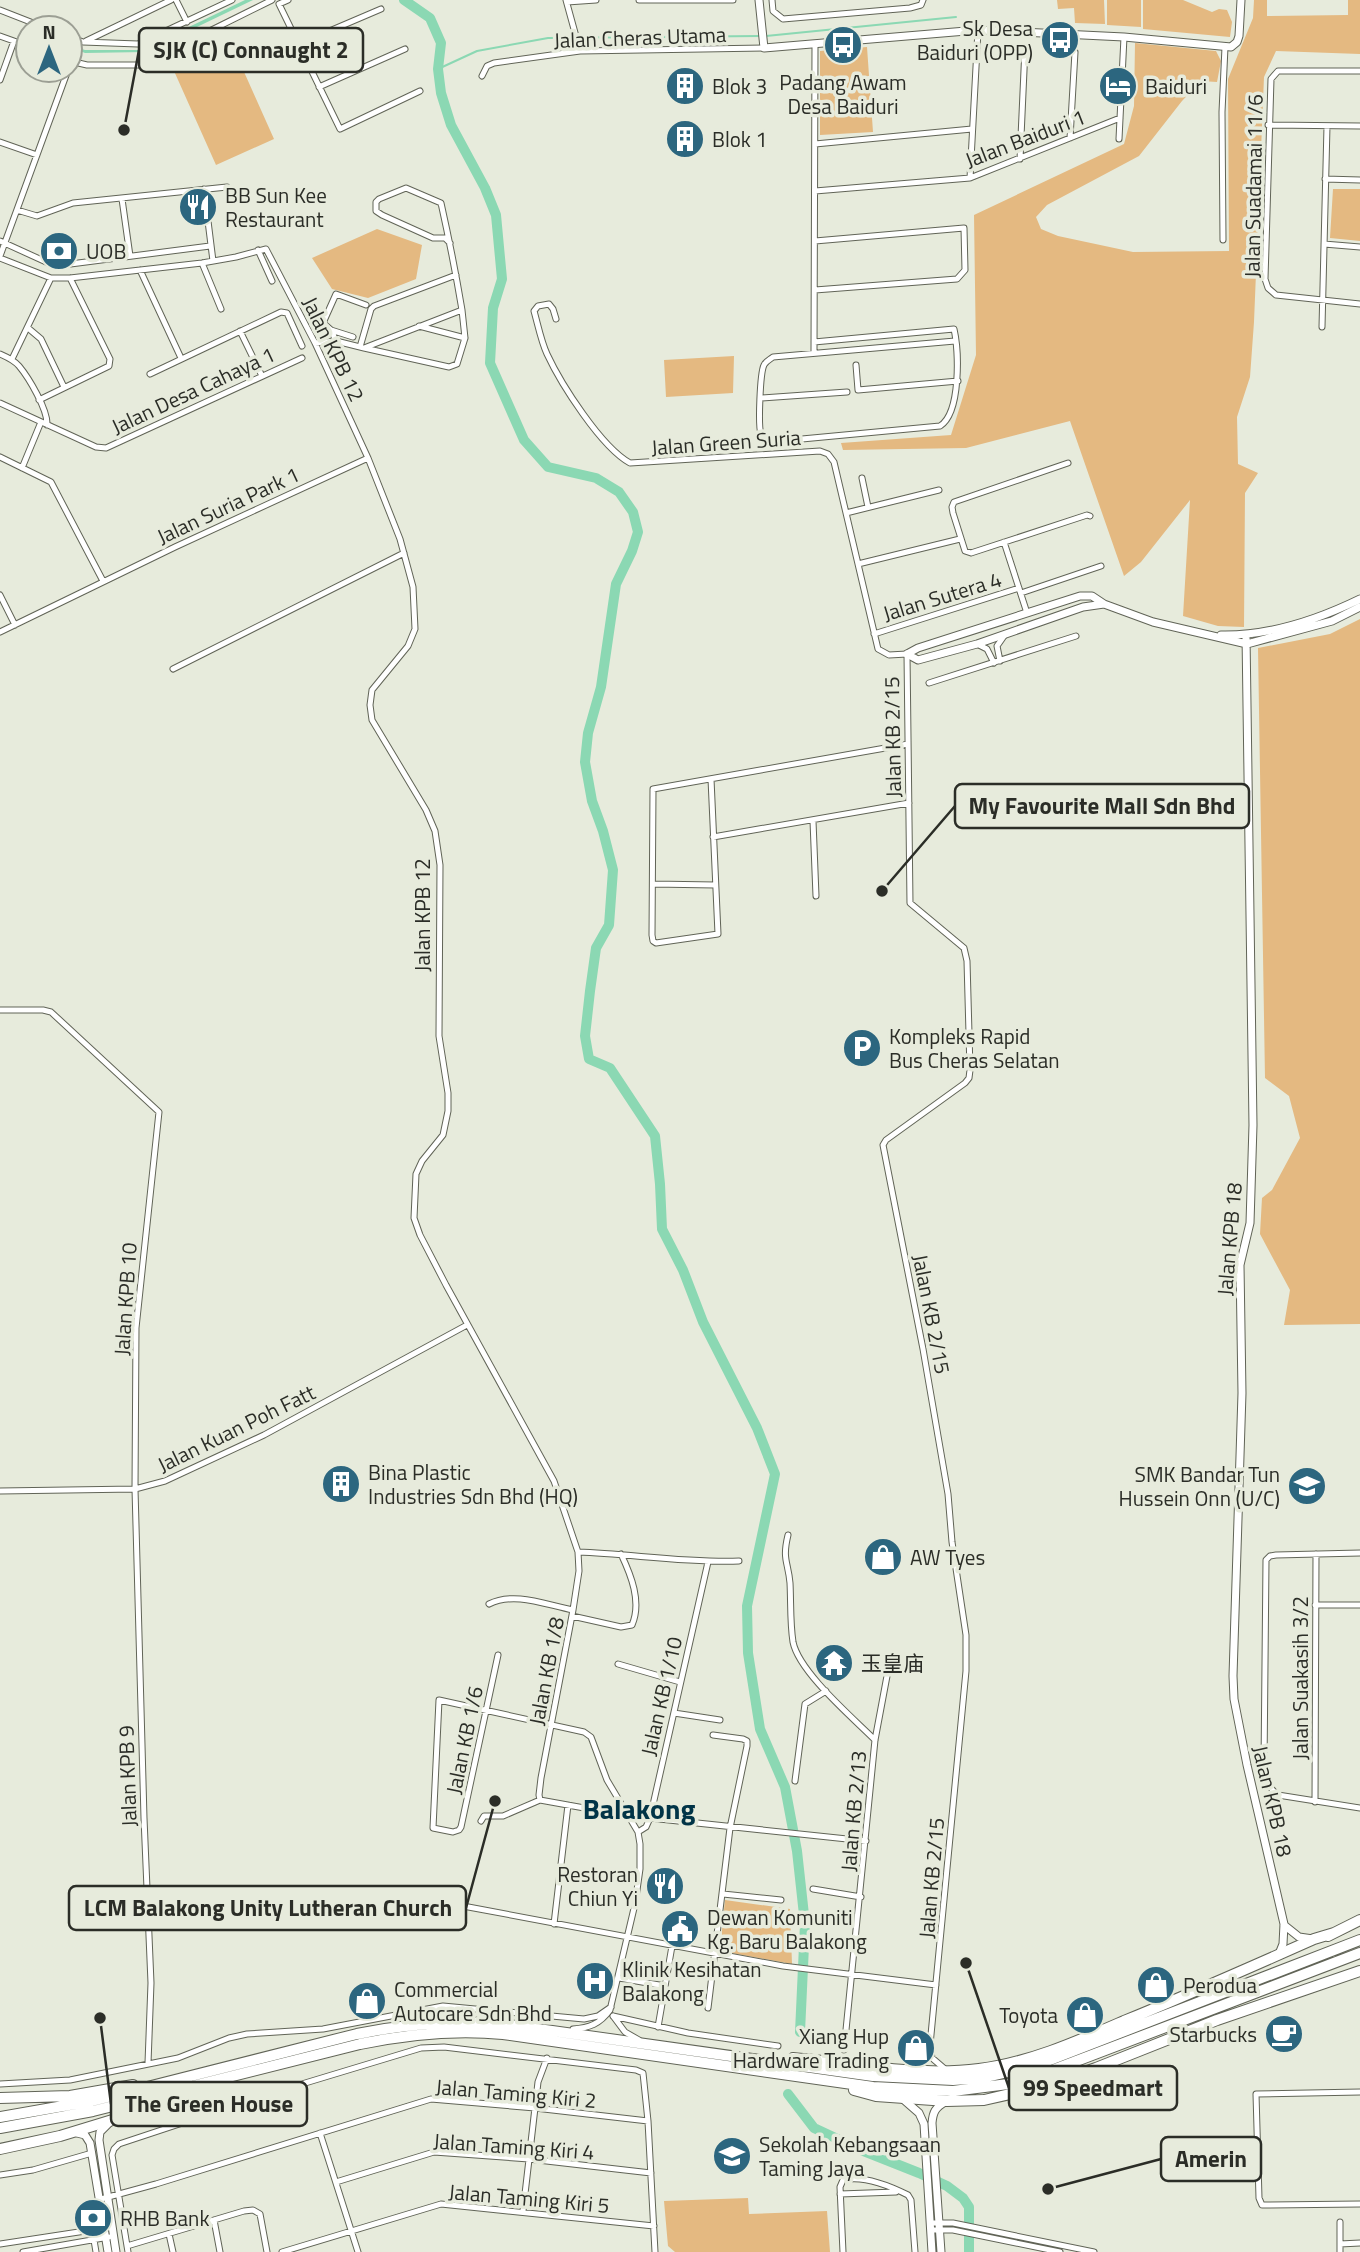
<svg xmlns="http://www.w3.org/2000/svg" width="1360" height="2252" viewBox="0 0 1360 2252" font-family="'Titillium Web','Noto Sans SC',sans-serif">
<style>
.green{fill:#e4b981}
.water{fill:#8bd8b3}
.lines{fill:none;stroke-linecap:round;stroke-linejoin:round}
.stream{stroke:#8bd8b3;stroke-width:2}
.river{stroke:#8bd8b3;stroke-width:10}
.minor-casing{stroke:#616457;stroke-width:7}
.tertiary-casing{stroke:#616457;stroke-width:9}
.motorway-casing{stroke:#616457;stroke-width:12}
.minor{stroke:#fff;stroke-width:5}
.tertiary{stroke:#fff;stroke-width:7}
.motorway{stroke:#fff;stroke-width:10}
.labels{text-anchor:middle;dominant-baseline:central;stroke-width:7;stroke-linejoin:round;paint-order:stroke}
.poi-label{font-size:21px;fill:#2b2d27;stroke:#e7ebdc;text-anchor:start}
.street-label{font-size:21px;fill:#2b2d27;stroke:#e7ebdc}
.district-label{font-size:28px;font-weight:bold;fill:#013447;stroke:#e7ebdc}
.leader{fill:none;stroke:#2b2d27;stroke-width:2.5}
.callout-dot{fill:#2b2d27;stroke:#e7ebdc;stroke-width:2.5}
.callout{fill:#e7ebdc;stroke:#2b2d27;stroke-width:2.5}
.callout-label{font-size:23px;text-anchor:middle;font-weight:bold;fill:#2b2d27}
</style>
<rect width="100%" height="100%" fill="#e7ebdc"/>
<!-- green -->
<path class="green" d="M1057 0H1104L1105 24 1075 23 1074 8 1058 9Z
M1107 0H1141V27L1107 25Z
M1143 0H1183L1212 12 1219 9 1227 10 1232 22 1230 37 1143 29Z
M1254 0H1267V16L1348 15V0H1360V54L1276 51 1264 77 1254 322 1250 377 1237 417 1238 464 1258 473 1245 493 1244 627 1218 626 1183 616 1190 500 1141 562 1124 576 1070 421 966 448 843 450 841 443 951 435 976 355 974 215 1124 144 1134 106 1135 43 1216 51 1221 61 1217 82 1201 81 1182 101 1139 156 1047 205 1036 217 1041 229 1058 236 1133 252 1229 251 1228 79 1253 18Z
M228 36 274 139 216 165 170 62Z
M867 47 873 132 820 135V51Z
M1333 189H1360V241L1330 238Z
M377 229 422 245 416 279 368 298 332 289 312 258Z
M734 356 733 393 666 397 664 360Z
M1360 619V1324L1284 1325 1290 1290 1260 1234 1262 1198 1272 1190 1300 1138 1289 1096 1265 1078 1258 648 1330 634Z
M725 1900 790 1909 792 1964 720 1951Z
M748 2198 749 2214 827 2211 830 2252H675L668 2246 664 2201Z"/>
<!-- water -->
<path class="water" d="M245 0H253L145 52 85 53 70 47V45L85 50H141Z"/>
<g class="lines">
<!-- stream -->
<path class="stream" d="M766 36 956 17
M438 69 477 51 548 38 760 36"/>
<!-- river -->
<path class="river" d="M404 0 430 18 441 43 438 69 441 93 451 125 485 188 496 215 502 279 493 308 490 363 524 440 548 467 596 478 619 492 633 512 638 532 632 551 616 584 601 687 588 733 585 762 592 801 603 831 613 870 609 925 596 948 590 991 585 1036 589 1059 610 1068 655 1136 660 1184 662 1229 683 1270 703 1322 757 1428 775 1474 747 1606 748 1653 760 1729 785 1787 797 1851 805 1924 800 2032
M788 2094 814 2128 861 2150 919 2173 947 2186 963 2198 969 2207V2252"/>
<defs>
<path id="minor" d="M176 0 187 22
M288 0 279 4 340 129 420 91
M566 0 580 51
M639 0H733
M772 0 773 11 783 19 910 8 921 5 923 0
M567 2 596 0
M0 10 46 28
M0 36 28 46
M70 37 83 42 138 44 232 0
M86 41 171 0
M299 44 381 9
M70 61 87 65H141L272 0
M1360 71H1278L1271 79 1265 279 1268 288 1276 295 1360 304
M482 76 487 66 494 63 580 51 764 48
M0 80 14 41
M319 87 405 49
M1268 125 1360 126
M1070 138 1075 52
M1119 139 1124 37
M0 142 37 155
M815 144 972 129
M1020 159 1025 48
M970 178 978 30
M1325 179 1360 180
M204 189 213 261
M815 191 970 178 1120 118
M122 199 130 256
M17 210 37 216 73 203 227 187
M1223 240 1222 112 1225 47
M0 241 55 266 210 246
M1324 244 1360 247
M258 250 272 281
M0 256 68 70
M0 258 51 278H70L202 263 236 257 266 249 315 343 368 458 400 539 413 587 415 629 408 646 372 690 370 705 372 720 426 810 435 831 440 865 439 1036 448 1093V1111L443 1135 422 1161 416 1174 414 1218 420 1235 446 1285 554 1481 578 1552 579 1571 573 1610 541 1778 539 1795 540 1800 612 1813 624 1811
M202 263 221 309
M140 270 181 358
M815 290 957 279 965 270 964 228 815 241
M462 310 465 338
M556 319 553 309 549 304 538 306 534 311C538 325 541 341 547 354 561 384 601 447 630 463L820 451 828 454 834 462 878 649 889 655 907 654 910 903 964 948 967 961 970 1070 969 1078 965 1083 886 1140 883 1145 923 1349 948 1494 952 1542 966 1635V1671L930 2045 932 2058 946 2070
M1322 327 1327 126
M28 328 41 339 64 387
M331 330 353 337
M240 331 262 376
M336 341 331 330 323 323 336 294 366 305
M814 342 954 329C959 351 961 413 940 426L770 442C765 439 763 439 761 434 758 426 760 373 764 365 766 361 769 360 773 357L955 341
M315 343 336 341 364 348 462 310C456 274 449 239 441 203L406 188 379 199 376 202V211L382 215 433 238H445L450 243
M360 347 371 309 374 306 456 275
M364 348 449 367 457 364 465 338 419 326
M814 353 815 45
M0 354C7 357 14 360 19 366 29 378 48 410 47 425
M12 359 51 278
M856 365 858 390 958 381
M150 374 281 312 287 313 302 346
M761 398 847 392
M39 400 109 366 110 359 70 278
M0 403 96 447 106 448 302 358
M0 457 51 482 103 581
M1068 463 954 502 952 507 953 513 965 551 971 553 1087 515 1090 516
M22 468 41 422
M862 478 868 507
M846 513 939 490
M1004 542 1027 613
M858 564 960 539
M1021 593 1101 566
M0 595 15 625
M0 632 175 547 368 458
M874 634 1019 588
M977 644 987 649 994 663
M1000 661 997 646 1004 636
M173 669 404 553
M929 683 1076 636
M711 779 718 934 656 943 653 941 652 935 653 789 908 744
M813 821 816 896
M713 837 909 803
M653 884 715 885
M0 1010H43L51 1012 159 1112 136 1328 135 1489 144 1818 151 1983 148 2063
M0 1491 135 1489 165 1481 264 1435 467 1325
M788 1535C782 1560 788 1561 790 1583 791 1602 790 1623 793 1642 799 1672 852 1717 875 1740
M578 1552C632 1554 685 1563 739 1561
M1360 1553 1276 1555 1270 1556 1266 1560 1264 1767C1265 1778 1268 1788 1278 1795L1360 1808
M489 1604C515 1591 546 1605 573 1610
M1315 1605H1360
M572 1616 621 1627 632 1625C642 1602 631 1575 621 1554
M498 1655 461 1827 459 1830 453 1832 433 1828 439 1700 584 1732 591 1737 607 1780 638 1832 640 1844V1869L635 1904 610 2010C600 2024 589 2028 573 2029
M618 1664 680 1682
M674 1713 720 1720
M795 1781 805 1704 826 1691
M1315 1802 1316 1554
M650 1818 866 1841
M481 1821 484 1816H503L540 1800
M638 1832 646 1827 650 1818 708 1562
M813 1889 861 1897
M723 1894 781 1900
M463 1906 783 1966 936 1985
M554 1924 568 1805
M619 1978 665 1986
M708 2008 730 1828 747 1746V1741L743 1739 713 1735
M613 2016 688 2033 778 2046
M613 2016 625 2032 639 2040
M658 2027 672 1946
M844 2050 875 1740 890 1660
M910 2069 924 2057 930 2045
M0 2084 70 2080 178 2058 229 2038 247 2034 323 2029 443 2006 584 2019 598 2016 611 2007
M1360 2092 1256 2094 1259 2198 1262 2205 1360 2204
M320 2133 358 2252
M0 2175 33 2170 92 2153
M336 2182 434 2152 529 2159 651 2173
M840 2194 896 2192
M101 2199 156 2184 431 2099 535 2108 648 2121
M523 2211 538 2082 547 2058
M214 2220 220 2252
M931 2223H953L1094 2252
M932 2230H953L1060 2252
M169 2234 173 2252
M94 2240 96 2252
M0 2244 105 2228
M1340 2244 1360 2243
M127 2246 244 2211 253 2210 260 2214 267 2252
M23 2252 109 2237
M128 2252 112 2155 114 2149 119 2144 282 2090 421 2048 444 2047 636 2070 643 2073 648 2121 655 2252
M282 2252 441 2204 654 2226
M843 2252 840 2187 843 2180C863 2175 890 2186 908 2195L911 2200 915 2252
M1340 2252V2222"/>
<path id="tertiary" d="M759 0 764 48 978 30 1124 37 1231 47 1237 42 1239 36 1241 0
M1221 635C1269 636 1317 620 1360 599
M1246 635 1253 1125 1250 1223 1240 1265 1242 1393 1233 1676 1234 1699 1247 1765 1284 1924 1283 1944 1279 1954
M907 654 918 648 1080 596H1092L1104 604 1153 622 1247 644 1332 621 1360 607
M907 654 918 660 977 644 1083 607 1104 604
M1284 1925 1299 1937 1313 1939
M903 2099 919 2113 924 2124 932 2252
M109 2123 100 2132 99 2140 116 2252
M77 2133 85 2135 90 2143 108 2252
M941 2252 932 2123C933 2112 935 2108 945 2102"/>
<path id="motorway" d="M1328 1936 1360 1920
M793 2058C855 2063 917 2077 979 2069 1029 2063 1078 2041 1124 2021 1188 1995 1251 1967 1314 1939L1334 1933
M854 2090 876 2096 947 2101 984 2100 1041 2087 1096 2068 1217 2020 1360 1971
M0 2098 70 2096 133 2085
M0 2117 92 2101 357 2034C406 2024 453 2020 503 2024L873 2076 953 2080 981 2078 1034 2066 1360 1940
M0 2128 93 2111 360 2044C408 2034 454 2029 503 2034L873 2087 953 2091 1008 2084 1037 2076 1360 1953
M0 2149 60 2136 178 2100 190 2093 194 2086"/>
</defs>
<!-- minor casing -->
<use href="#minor" class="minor-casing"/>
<!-- tertiary casing -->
<use href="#tertiary" class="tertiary-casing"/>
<!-- motorway casing -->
<use href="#motorway" class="motorway-casing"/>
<!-- minor -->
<use href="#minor" class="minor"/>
<!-- tertiary -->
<use href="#tertiary" class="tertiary"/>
<!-- motorway -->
<use href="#motorway" class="motorway"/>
</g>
<!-- icons -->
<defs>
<symbol id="bus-disc" viewBox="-11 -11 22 22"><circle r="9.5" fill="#2c667f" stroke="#e7ebdc"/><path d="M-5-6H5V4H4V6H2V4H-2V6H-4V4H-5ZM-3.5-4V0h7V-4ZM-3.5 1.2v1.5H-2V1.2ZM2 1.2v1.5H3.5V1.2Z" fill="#fff"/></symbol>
<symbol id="building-disc" viewBox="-11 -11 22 22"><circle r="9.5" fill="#2c667f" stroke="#e7ebdc"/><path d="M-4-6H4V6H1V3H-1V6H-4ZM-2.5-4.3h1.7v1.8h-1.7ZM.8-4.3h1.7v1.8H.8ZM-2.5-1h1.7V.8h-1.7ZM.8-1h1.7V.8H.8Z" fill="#fff"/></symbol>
<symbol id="hotel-disc" viewBox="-11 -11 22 22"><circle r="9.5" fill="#2c667f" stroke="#e7ebdc"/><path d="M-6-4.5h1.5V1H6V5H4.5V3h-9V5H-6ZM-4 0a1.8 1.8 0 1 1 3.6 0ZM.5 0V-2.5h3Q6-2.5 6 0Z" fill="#fff"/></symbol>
<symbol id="restaurant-disc" viewBox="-11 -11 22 22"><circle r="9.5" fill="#2c667f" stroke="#e7ebdc"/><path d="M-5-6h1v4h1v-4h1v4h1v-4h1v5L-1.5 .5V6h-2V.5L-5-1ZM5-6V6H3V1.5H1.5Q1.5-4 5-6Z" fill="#fff"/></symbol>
<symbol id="bank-disc" viewBox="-11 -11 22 22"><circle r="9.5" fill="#2c667f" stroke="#e7ebdc"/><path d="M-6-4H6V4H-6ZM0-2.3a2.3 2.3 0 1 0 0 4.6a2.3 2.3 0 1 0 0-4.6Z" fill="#fff"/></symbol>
<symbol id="parking-disc" viewBox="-11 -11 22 22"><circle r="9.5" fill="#2c667f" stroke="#e7ebdc"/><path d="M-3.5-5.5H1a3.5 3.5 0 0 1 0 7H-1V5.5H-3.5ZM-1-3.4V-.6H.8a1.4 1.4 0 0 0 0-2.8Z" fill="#fff"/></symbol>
<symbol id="school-disc" viewBox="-11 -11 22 22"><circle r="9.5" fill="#2c667f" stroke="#e7ebdc"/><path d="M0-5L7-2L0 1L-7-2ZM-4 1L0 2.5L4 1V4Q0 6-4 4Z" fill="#fff"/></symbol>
<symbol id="shop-disc" viewBox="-11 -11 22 22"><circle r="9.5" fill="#2c667f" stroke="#e7ebdc"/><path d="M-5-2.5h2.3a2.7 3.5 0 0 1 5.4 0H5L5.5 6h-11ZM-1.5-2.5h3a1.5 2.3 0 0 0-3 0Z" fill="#fff"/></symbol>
<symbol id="temple-disc" viewBox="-11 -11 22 22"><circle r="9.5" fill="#2c667f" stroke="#e7ebdc"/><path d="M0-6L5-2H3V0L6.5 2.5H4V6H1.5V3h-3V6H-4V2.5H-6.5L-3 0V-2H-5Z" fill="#fff"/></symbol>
<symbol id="civic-disc" viewBox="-11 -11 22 22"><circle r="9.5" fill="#2c667f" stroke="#e7ebdc"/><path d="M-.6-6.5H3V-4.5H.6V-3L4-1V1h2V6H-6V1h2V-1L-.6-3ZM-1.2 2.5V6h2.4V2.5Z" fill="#fff"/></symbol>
<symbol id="hospital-disc" viewBox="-11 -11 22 22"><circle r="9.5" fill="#2c667f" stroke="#e7ebdc"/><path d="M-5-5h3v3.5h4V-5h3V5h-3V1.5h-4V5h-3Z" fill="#fff"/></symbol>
<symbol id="cafe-disc" viewBox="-11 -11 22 22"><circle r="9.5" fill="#2c667f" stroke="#e7ebdc"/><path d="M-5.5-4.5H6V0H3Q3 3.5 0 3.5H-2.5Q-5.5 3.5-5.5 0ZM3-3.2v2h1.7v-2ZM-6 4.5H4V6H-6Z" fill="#fff"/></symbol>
</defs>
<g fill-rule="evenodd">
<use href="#bus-disc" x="1038" y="18" width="44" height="44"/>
<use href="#bus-disc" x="821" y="23" width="44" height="44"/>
<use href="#building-disc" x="663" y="64" width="44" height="44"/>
<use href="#hotel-disc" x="1096" y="64" width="44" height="44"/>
<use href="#building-disc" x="663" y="117" width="44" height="44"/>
<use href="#restaurant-disc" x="176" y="185" width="44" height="44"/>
<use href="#bank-disc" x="37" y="229" width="44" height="44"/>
<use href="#parking-disc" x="840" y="1026" width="44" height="44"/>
<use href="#building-disc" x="319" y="1462" width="44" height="44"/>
<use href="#school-disc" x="1285" y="1464" width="44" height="44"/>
<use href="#shop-disc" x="861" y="1535" width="44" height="44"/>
<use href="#temple-disc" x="812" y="1641" width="44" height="44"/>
<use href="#restaurant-disc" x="643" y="1864" width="44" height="44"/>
<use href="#civic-disc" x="658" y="1907" width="44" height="44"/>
<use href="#hospital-disc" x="573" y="1959" width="44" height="44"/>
<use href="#shop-disc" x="1134" y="1963" width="44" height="44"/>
<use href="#shop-disc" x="345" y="1979" width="44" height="44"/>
<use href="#shop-disc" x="1063" y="1993" width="44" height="44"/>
<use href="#cafe-disc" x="1262" y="2012" width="44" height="44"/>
<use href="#shop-disc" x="894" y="2026" width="44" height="44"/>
<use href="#school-disc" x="710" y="2134" width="44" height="44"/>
<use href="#bank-disc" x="71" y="2196" width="44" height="44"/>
</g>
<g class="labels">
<!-- poi labels -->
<g class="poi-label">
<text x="1033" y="28" text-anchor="end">Sk Desa<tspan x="1033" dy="24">Baiduri (OPP)</tspan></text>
<text x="843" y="82" text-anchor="middle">Padang Awam<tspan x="843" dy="24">Desa Baiduri</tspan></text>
<text x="712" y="86">Blok 3</text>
<text x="1145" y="86">Baiduri</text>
<text x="712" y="139">Blok 1</text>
<text x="225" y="195">BB Sun Kee<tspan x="225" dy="24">Restaurant</tspan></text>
<text x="86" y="251">UOB</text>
<text x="889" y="1036">Kompleks Rapid<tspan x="889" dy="24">Bus Cheras Selatan</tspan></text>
<text x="368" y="1472">Bina Plastic<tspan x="368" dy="24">Industries Sdn Bhd (HQ)</tspan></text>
<text x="1280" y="1474" text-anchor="end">SMK Bandar Tun<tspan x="1280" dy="24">Hussein Onn (U/C)</tspan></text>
<text x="910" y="1557">AW Tyes</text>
<text x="861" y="1663">玉皇庙</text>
<text x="638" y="1874" text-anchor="end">Restoran<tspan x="638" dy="24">Chiun Yi</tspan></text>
<text x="707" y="1917">Dewan Komuniti<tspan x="707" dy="24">Kg. Baru Balakong</tspan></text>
<text x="622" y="1969">Klinik Kesihatan<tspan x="622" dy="24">Balakong</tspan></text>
<text x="1183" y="1985">Perodua</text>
<text x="394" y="1989">Commercial<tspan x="394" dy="24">Autocare Sdn Bhd</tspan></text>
<text x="1058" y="2015" text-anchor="end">Toyota</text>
<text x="1257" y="2034" text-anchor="end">Starbucks</text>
<text x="889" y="2036" text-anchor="end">Xiang Hup<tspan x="889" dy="24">Hardware Trading</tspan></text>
<text x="759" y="2144">Sekolah Kebangsaan<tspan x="759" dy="24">Taming Jaya</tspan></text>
<text x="120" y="2218">RHB Bank</text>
</g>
<!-- street labels -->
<g class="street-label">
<text transform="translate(640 37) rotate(-2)">Jalan Cheras Utama</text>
<text transform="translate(1025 138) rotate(-21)">Jalan Baiduri 1</text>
<text transform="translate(1253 186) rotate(-89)">Jalan Suadamai 11/6</text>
<text transform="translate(334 349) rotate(64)">Jalan KPB 12</text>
<text transform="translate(193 390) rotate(-25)">Jalan Desa Cahaya 1</text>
<text transform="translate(726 442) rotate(-4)">Jalan Green Suria</text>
<text transform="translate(228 505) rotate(-25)">Jalan Suria Park 1</text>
<text transform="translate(942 596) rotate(-17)">Jalan Sutera 4</text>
<text transform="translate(892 737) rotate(-91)">Jalan KB 2/15</text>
<text transform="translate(422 915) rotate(-90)">Jalan KPB 12</text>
<text transform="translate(1229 1239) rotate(-85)">Jalan KPB 18</text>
<text transform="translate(125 1299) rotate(-86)">Jalan KPB 10</text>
<text transform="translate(932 1314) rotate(79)">Jalan KB 2/15</text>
<text transform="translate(236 1428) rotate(-26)">Jalan Kuan Poh Fatt</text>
<text transform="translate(546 1671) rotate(-79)">Jalan KB 1/8</text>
<text transform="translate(1300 1678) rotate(-90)">Jalan Suakasih 3/2</text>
<text transform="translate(661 1696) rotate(-77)">Jalan KB 1/10</text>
<text transform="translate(464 1740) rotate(-78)">Jalan KB 1/6</text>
<text transform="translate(127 1776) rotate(-92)">Jalan KPB 9</text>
<text transform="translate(1273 1801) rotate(77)">Jalan KPB 18</text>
<text transform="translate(853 1811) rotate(-85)">Jalan KB 2/13</text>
<text transform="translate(931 1878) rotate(-85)">Jalan KB 2/15</text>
<text transform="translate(516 2093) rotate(5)">Jalan Taming Kiri 2</text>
<text transform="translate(514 2146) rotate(4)">Jalan Taming Kiri 4</text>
<text transform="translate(529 2198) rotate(5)">Jalan Taming Kiri 5</text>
</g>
<!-- district labels -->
<g class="district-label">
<text x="639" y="1808">Balakong</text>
</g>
</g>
<!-- callouts -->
<path class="leader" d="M124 130L139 50M882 891L955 806M495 1801L466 1908M966 1963L1009 2088M100 2018L111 2104M1048 2189L1161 2159"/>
<g class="callout-dot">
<circle cx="124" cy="130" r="7"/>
<circle cx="882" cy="891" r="7"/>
<circle cx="495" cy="1801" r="7"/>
<circle cx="966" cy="1963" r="7"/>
<circle cx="100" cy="2018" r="7"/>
<circle cx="1048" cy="2189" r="7"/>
</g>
<g class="callout">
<rect x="139" y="28" width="224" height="44" rx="7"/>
<rect x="955" y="784" width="294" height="44" rx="7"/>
<rect x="69" y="1886" width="397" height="44" rx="7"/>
<rect x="1009" y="2066" width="168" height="44" rx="7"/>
<rect x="111" y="2082" width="196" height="44" rx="7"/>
<rect x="1161" y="2137" width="100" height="44" rx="7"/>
</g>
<g class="callout-label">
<text x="251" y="58">SJK (C) Connaught 2</text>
<text x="1102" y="814">My Favourite Mall Sdn Bhd</text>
<text x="268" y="1916">LCM Balakong Unity Lutheran Church</text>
<text x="1093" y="2096">99 Speedmart</text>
<text x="209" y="2112">The Green House</text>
<text x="1211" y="2167">Amerin</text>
</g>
<!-- north arrow -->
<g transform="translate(49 49)"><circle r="33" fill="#e7ebdc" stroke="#9c9f94" stroke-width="2"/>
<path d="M0-5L12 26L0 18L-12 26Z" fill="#2c667f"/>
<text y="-10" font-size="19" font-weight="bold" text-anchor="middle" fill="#2b2d27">N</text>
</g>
</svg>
